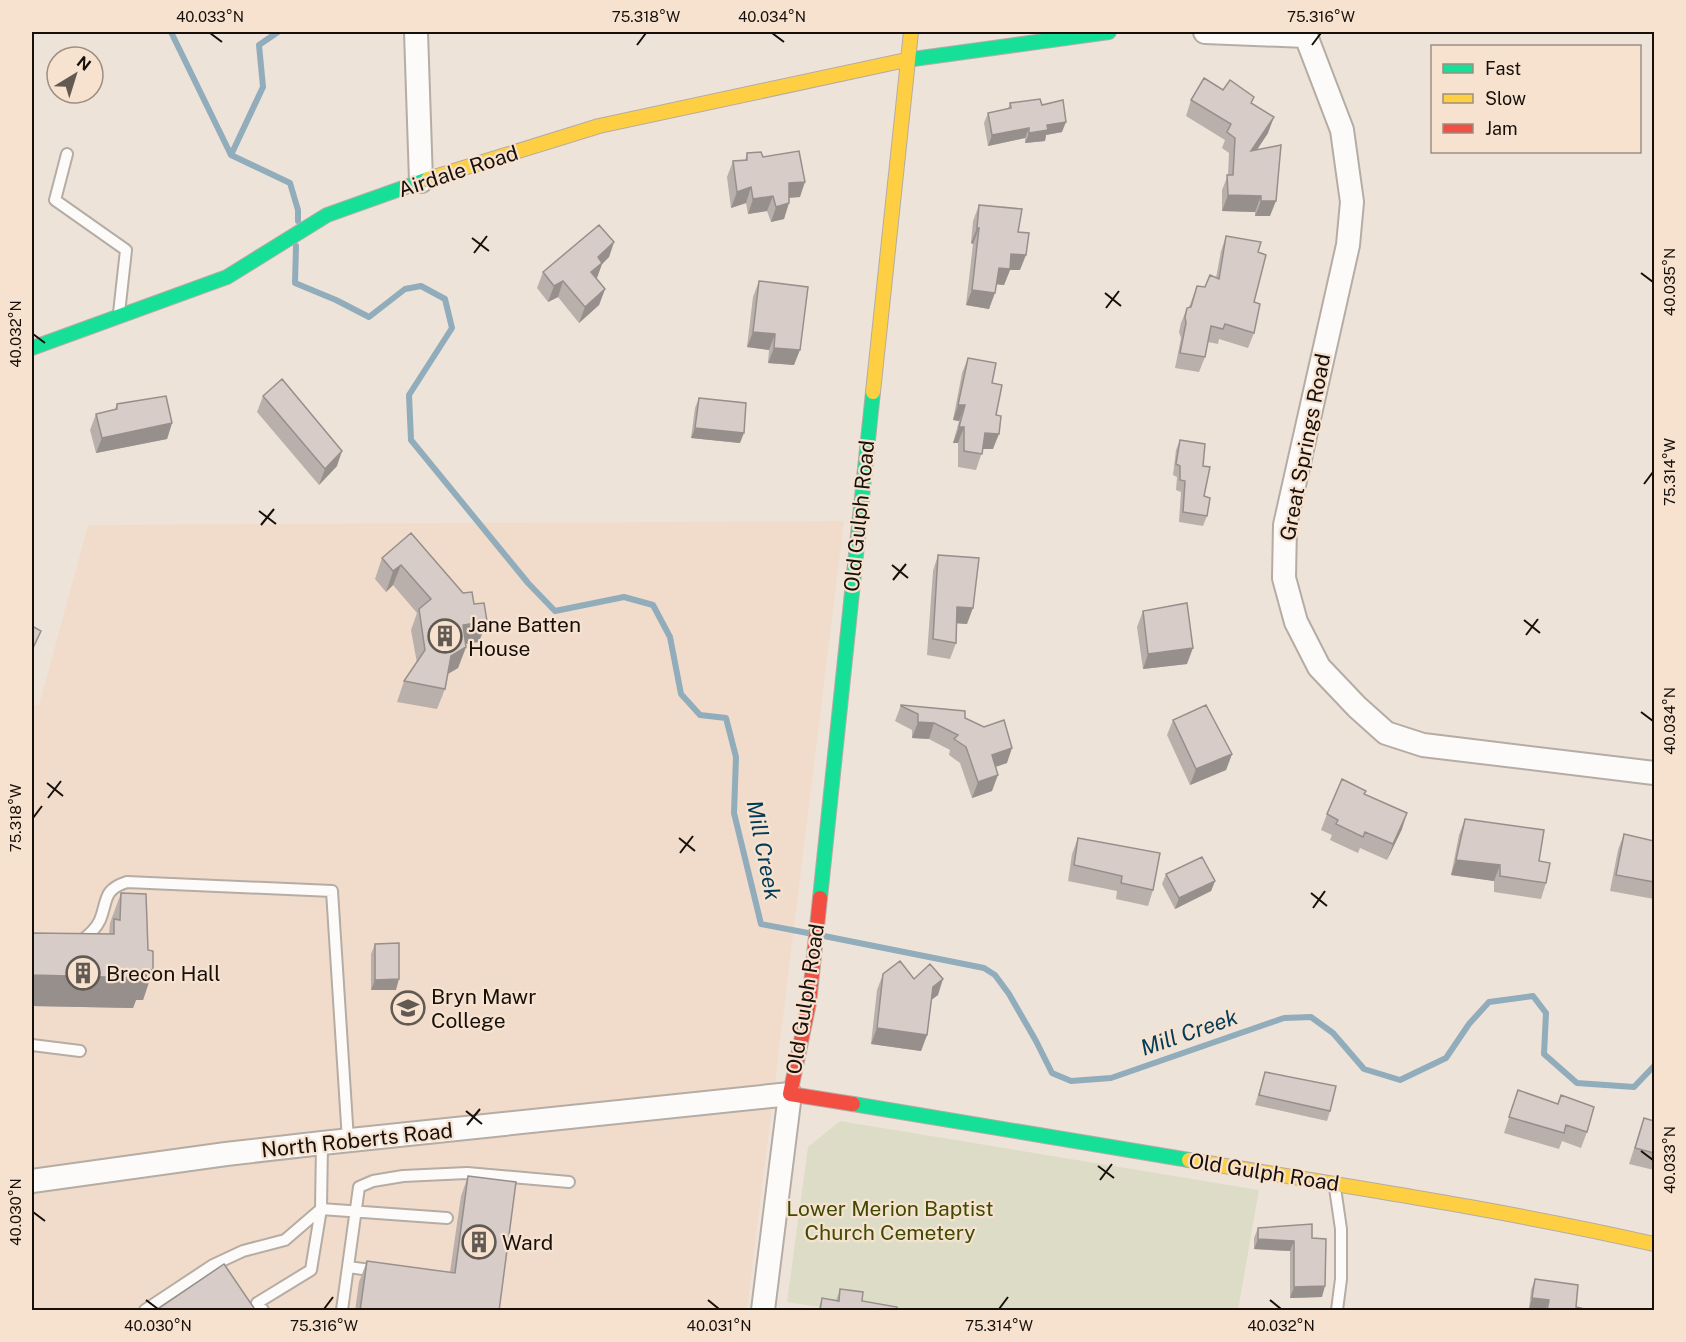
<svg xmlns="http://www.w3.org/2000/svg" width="1686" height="1342" viewBox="0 0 1686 1342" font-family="'Public Sans',sans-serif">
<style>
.built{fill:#f1dccb}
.green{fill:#ddddc7}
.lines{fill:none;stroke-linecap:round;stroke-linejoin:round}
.stream{stroke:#91acbb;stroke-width:6}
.lane-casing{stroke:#b5aca4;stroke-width:14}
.street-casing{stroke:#b5aca4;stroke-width:26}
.fast-casing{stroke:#b5aca4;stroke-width:16}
.slow-casing{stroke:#b5aca4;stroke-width:16}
.jam-casing{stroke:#b5aca4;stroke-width:16}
.lane{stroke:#fcfbf9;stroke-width:10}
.street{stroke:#fcfbf9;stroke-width:22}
.fast{stroke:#16e098;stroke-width:14}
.slow{stroke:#ffcf43;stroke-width:14}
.jam{stroke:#f24e42;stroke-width:14}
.wall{fill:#b9afab}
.shaded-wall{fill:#968f8b}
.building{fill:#d7ccc7;stroke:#968f8b;stroke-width:1.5}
.ticks{fill:none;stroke:#17100a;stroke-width:2}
.labels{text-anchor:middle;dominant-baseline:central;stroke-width:4.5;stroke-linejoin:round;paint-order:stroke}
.street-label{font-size:21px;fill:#17100a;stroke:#f7e2d0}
.poi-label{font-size:21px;fill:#17100a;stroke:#f7e2d0;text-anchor:start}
.park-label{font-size:21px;fill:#3d4a01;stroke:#f7e2d0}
.water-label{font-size:22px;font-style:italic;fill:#003b57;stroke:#f7e2d0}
.neatline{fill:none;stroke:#17100a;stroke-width:2}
.ticks-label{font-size:15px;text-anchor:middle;fill:#17100a}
</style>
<rect width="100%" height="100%" fill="#eee3d9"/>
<!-- built -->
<path class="built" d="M844 521 747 1310H32V705H39L88 525Z"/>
<!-- green -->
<path class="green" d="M840 1121 1259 1190 1238 1310H838L787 1302 808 1147Z"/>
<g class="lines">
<!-- stream -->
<path class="stream" d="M171 32 231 155 290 183 298 210V221
M231 155 263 87 259 45 278 32
M296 246 295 283 336 300 369 317 405 289 421 286 445 299 452 328 409 395 411 440 528 583 555 611 624 597 653 605 670 637 681 694 700 715 726 718 736 757 734 813 761 924 808 933
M824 936 984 968 995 975 1009 994 1036 1041 1052 1073 1071 1081 1111 1078 1284 1018 1311 1017 1333 1033 1364 1069 1400 1080 1446 1058 1469 1024 1489 1002 1533 996 1546 1013 1544 1054 1577 1083 1634 1087 1654 1066"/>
<defs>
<path id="lane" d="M67 154 55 200 126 250 119 313
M81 941C89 935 96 929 100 920 108 901 102 890 127 882L332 891 348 1140
M32 1045 80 1051
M1335 1188 1341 1229V1279L1337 1310
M348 1267 378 1271
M145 1310 213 1265 243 1251 285 1240 321 1209 322 1143
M263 1310 257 1303 311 1270 321 1209 447 1218
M342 1310 359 1187 373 1181 403 1176 467 1173 569 1182"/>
<path id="street" d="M416 32 421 181
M1205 32 1306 36
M1306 36 1342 130 1352 202 1348 245 1285 525 1284 578 1296 622 1319 667 1357 707 1386 733 1423 745 1654 773
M32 1181 226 1154 322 1143 790 1094 763 1310"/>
<path id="fast" d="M906 60 1109 32
M32 348 227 277 327 215 428 179
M820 898 873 392
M853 1104 1189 1160"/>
<path id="slow" d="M428 179 599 126 906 60
M873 392 911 32
M1189 1160C1344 1186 1500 1209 1654 1244"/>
<path id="jam" d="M820 898 809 1003 790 1094 853 1104"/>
</defs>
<!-- lane casing -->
<use href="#lane" class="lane-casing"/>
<!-- street casing -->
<use href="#street" class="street-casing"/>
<!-- fast casing -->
<use href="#fast" class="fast-casing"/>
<!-- slow casing -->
<use href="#slow" class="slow-casing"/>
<!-- jam casing -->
<use href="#jam" class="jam-casing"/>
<!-- lane -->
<use href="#lane" class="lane"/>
<!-- street -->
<use href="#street" class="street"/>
<!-- fast -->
<use href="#fast" class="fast"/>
<!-- slow -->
<use href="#slow" class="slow"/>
<!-- jam -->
<use href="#jam" class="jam"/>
</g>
<!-- wall -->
<path class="wall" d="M1223 90 1254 97 1251 104 1268 133 1257 150 1270 216H1255V212L1222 211V190L1228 175 1229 153 1222 148 1225 140 1186 116 1191 100Z
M1010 103 1042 105 1062 132 1046 135 1045 141 1025 143V138L988 146 984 123 988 113 1008 109Z
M747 153 763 157 800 197 789 198 784 219 771 222 767 211 748 214 746 203 731 208 727 177 733 161 745 160Z
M979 205 1018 232 1020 270H1010L1004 285 996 284 989 309 966 305 973 244 971 243 973 221Z
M1226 236 1258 252 1254 302V333L1248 348 1219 339 1218 344 1208 342 1205 357 1199 372 1175 368 1181 338 1179 332 1181 323 1187 308 1189 307 1197 286 1205 287 1216 278 1221 251Z
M614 242 609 257 602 264 596 279 605 289 599 305 579 323 558 297 548 302 537 288 543 272Z
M759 281 794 365 768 363 769 350 747 347 753 297Z
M968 358 992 383 993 449H983L976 470 958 467V443H953L959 421 953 420 962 373Z
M263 396 337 466 319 485 257 412Z
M699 398 740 443 691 438 695 408Z
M117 404 172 423 167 439 96 453 90 430 96 414 115 409Z
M1180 440 1203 466 1204 496 1207 516 1203 526 1179 522 1181 492 1176 490 1177 477 1173 475 1176 450Z
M411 533 479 642 465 644 466 647 458 668 448 674 445 689 437 709 397 702 404 681 417 663 411 630 417 613 393 585 386 592 375 579 382 558Z
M938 555 967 624 957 623 956 643 950 659 927 655 933 571Z
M1143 611 1187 664 1143 669 1137 627Z
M901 705 965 718 1007 763 995 767 992 791 972 798 960 763 949 755 950 750 929 739 912 738V730L895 721Z
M1173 720 1232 754 1226 770 1190 785 1167 735Z
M1364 795 1402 829 1387 860 1360 848 1358 853 1330 840 1332 835 1321 830 1327 814Z
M1465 819 1539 861 1546 883 1541 899 1494 892V881L1451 875 1459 835Z
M1624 834 1654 841V899L1610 891 1618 850Z
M1078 838 1153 890 1148 906 1116 899 1117 891 1068 881 1072 854Z
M1166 874 1215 881 1211 891 1175 909 1162 884Z
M121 893 148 950 153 970 143 1000H136L133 1008 32 1006V933L109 934 110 923Z
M375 944 396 990H371V954Z
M883 974 914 979 938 995 931 1000 927 1035 921 1051 871 1044 877 990Z
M1265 1072 1330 1111 1327 1121 1255 1105Z
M1518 1090 1587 1132 1581 1148 1562 1141 1559 1149 1504 1133Z
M1644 1118 1654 1121V1170L1629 1164Z
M468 1176 499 1311H355L359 1282 367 1261 450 1272 461 1196Z
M1258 1228 1312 1238 1322 1297 1290 1298V1251L1254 1249V1238Z
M1535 1279 1576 1307 1585 1311H1544L1529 1309 1531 1290Z
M840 1289 862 1301 896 1311H818L822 1298 836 1301Z"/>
<!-- shaded-wall -->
<path class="shaded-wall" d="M1274 117 1268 133 1246 166 1251 151Z
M1066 122 1062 132 1046 135 1045 141 1025 143 1029 133 1047 125Z
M1029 128 1025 138 988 146 992 135Z
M805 182 800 197 784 198 789 183Z
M751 187 746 203 731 208 737 192Z
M1228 195 1261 196 1255 212 1222 211Z
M773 196 767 211 748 214 753 199Z
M1261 201H1276L1270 216H1255Z
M789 203 784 219 771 222 776 207Z
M977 228H979L973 244 971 243Z
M614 242 609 257 602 264 597 278 591 272 598 257Z
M1011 254 1026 255 1020 270H1010L1004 285 993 284 999 268Z
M563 281 558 297 548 302 554 286Z
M605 289 599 305 579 323 585 307Z
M972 290 995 293 989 309 966 305Z
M753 332 775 334 769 350 747 347Z
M774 348 800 350 794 365 768 363Z
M958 405H965L959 421 953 420Z
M172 423 167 439 96 453 102 438Z
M959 427H964L958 443H953Z
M695 428 744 433 740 443 691 438Z
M985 433 999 434 993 449H980Z
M342 451 337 466 319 485 325 469Z
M401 565 393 585 386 592 393 571Z
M957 607 973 608 967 624 952 623Z
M487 621 479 642 455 645 463 625Z
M466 647 458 668 444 676 451 656Z
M1193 648 1187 664 1143 669 1148 654Z
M918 722 934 723 929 739 912 738Z
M1012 748 1007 763 986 770 992 755Z
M1232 754 1226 770 1190 785 1196 769Z
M998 775 992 791 972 798 978 782Z
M1407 813 1402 829 1387 860 1393 844Z
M1456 860 1500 865 1494 881 1451 875Z
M1215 881 1211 891 1175 909 1179 898Z
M153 970 143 1000H136L133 1008 32 1006V975Z
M399 979 396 990H371L375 980Z
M943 979 938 995 927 1003 933 987Z
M877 1028 927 1035 921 1051 871 1044Z
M1258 1239 1294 1241 1290 1251 1254 1249Z
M1325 1286 1322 1297 1290 1298 1294 1287Z
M1532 1298 1549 1300 1545 1311 1529 1309Z"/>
<!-- building -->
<path class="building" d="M1204 78 1223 90 1230 80 1254 97 1251 103 1274 117 1251 151 1281 145 1276 201H1261V196L1228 195 1227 175H1233L1235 138 1227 132 1231 124 1191 100Z
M1040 99 1042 105 1063 100 1066 122 1047 125 1048 130 1029 133V128L992 135 988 113 1011 108 1010 103Z
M799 151 805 182 789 183V203L776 207 773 196 753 199 751 187 737 192 733 161 747 160V153L761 152 763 157Z
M979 205 1022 209 1018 232 1029 233 1026 255 1011 254 1010 269 999 268 995 293 972 290 979 228H977Z
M599 225 614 242 598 257 602 263 591 272 605 289 585 307 563 281 554 286 543 272Z
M1226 236 1261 242 1258 252 1266 255 1254 302 1260 304 1254 333 1225 324 1223 329 1211 326 1205 357 1180 353 1186 323 1185 317 1187 308 1191 307 1197 286 1205 287 1210 275 1219 279Z
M759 281 808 287 800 350 774 348 775 334 753 332Z
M968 358 996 363 992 383 1002 385 996 415 1001 416 999 434 985 433 982 454 964 451V427H959L965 405H958Z
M282 379 342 451 325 469 263 396Z
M166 396 172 423 102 438 96 414 117 409V404Z
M699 398 746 403 744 433 695 428Z
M1180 440 1205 444 1203 466 1210 467 1204 496 1210 498 1207 516 1183 512 1185 481 1180 480V466L1176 464Z
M411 533 463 593 472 592 474 604 484 603 487 621 463 625 466 647 451 656 445 689 404 681 425 650 419 609 431 599 401 565 393 571 382 558Z
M938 555 979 558 973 608 957 607 956 643 933 639Z
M1187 603 1193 648 1148 654 1143 611Z
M32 626 41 631 33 648 32 647Z
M901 705 965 711V718L984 727 1004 720 1012 748 992 755 998 775 978 782 966 747 954 739 958 735 934 723 918 722V714L901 706Z
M1206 705 1232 754 1196 769 1173 720Z
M1342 779 1366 791 1364 794 1407 813 1393 844 1365 832 1363 837 1336 824 1338 820 1327 814Z
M1465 819 1544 830 1539 861 1550 863 1546 883 1500 876V865L1456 860Z
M1624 834 1654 841V882L1616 875Z
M1078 838 1160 853 1153 890 1121 883 1122 876 1074 865Z
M1202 857 1215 881 1179 898 1166 874Z
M121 893 146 894 148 950 153 951V970H144V978L32 975V933L114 934V919L120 920Z
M399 943V979L375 980V944Z
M900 961 914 979 930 964 943 979 933 987 927 1035 877 1028 883 974Z
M1265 1072 1336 1086 1330 1111 1259 1095Z
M1518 1090 1558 1104 1561 1095 1594 1107 1587 1132 1566 1125 1564 1133 1509 1117Z
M1644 1118 1654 1121V1153L1635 1148Z
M468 1176 516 1182 499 1311H360L367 1261 455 1273Z
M1312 1224V1238L1326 1239 1325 1286 1294 1287V1241L1258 1239V1228Z
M224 1264 256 1311H155Z
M1535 1279 1578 1285 1576 1307 1585 1309V1311H1547L1549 1300 1532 1298Z
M840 1289 863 1292 862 1301 897 1307 896 1311H820L822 1298 839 1301Z"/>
<!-- ticks -->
<path class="ticks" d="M210 33 222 42M772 33 784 42M637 45 646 33M1312 45 1321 33M472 238 489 251M474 253 487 236M1641 273 1653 282M1105 293 1121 306M1106 308 1119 291M33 334 45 343M1644 484 1653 472M259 511 276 524M261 525 274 509M892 565 908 578M893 580 906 564M1524 620 1540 633M1526 635 1538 619M1641 712 1653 721M47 783 63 796M48 798 61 781M33 818 42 806M679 838 695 851M680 853 693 836M1311 893 1327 906M1313 908 1325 891M466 1111 482 1124M467 1125 480 1109M1641 1151 1653 1160M1098 1166 1114 1178M1100 1180 1112 1164M33 1212 45 1221M146 1300 158 1309M708 1300 719 1309M1270 1300 1281 1309M324 1309 333 1297M999 1309 1008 1297"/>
<!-- icons -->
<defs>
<symbol id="building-ring" viewBox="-11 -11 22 22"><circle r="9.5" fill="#f7e2d0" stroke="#625a52" stroke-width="1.5"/><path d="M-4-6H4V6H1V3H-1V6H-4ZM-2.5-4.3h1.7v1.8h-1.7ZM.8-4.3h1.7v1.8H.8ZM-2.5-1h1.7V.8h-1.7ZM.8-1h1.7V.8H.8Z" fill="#625a52"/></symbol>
<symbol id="university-ring" viewBox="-11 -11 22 22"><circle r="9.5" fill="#f7e2d0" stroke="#625a52" stroke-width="1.5"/><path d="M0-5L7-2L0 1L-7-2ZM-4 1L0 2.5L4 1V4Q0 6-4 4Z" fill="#625a52"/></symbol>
</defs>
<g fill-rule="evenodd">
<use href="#building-ring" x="426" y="617" width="38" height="38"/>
<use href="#building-ring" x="64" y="954" width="38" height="38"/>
<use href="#university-ring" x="389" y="989" width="38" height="38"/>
<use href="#building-ring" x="460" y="1223" width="38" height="38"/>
</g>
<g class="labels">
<!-- street labels -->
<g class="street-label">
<text transform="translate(458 171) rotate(-18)">Airdale Road</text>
<text transform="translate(1305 447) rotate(-79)">Great Springs Road</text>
<text transform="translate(859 516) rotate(-84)">Old Gulph Road</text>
<text transform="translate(805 999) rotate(-81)">Old Gulph Road</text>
<text transform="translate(357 1140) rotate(-6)">North Roberts Road</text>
<text transform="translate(1264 1172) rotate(9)">Old Gulph Road</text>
</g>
<!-- poi labels -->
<g class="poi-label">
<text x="468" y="624">Jane Batten<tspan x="468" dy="24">House</tspan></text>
<text x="106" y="973">Brecon Hall</text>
<text x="431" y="996">Bryn Mawr<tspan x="431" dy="24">College</tspan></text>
<text x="502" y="1242">Ward</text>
</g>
<!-- park labels -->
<g class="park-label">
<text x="890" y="1208">Lower Merion Baptist<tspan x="890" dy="24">Church Cemetery</tspan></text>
</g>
<!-- water labels -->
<g class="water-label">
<text transform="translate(764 850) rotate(79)">Mill Creek</text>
<text transform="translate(1189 1032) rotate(-19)">Mill Creek</text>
</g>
</g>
<!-- border -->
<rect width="1686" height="1342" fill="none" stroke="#f7e2d0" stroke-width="66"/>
<!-- legend -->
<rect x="1431" y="45" width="210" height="108" fill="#f7e2d0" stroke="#9d8e81" stroke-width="1.5"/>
<rect x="1443" y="64" width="30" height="9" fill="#16e098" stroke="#9d8e81" stroke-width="1.5"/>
<text x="1485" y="75" font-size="18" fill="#17100a">Fast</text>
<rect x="1443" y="94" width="30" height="9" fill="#ffcf43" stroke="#9d8e81" stroke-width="1.5"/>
<text x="1485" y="105" font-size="18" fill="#17100a">Slow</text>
<rect x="1443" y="124" width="30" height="9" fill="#f24e42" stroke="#9d8e81" stroke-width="1.5"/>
<text x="1485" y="135" font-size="18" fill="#17100a">Jam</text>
<!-- north arrow -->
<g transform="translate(75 75) rotate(38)"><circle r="28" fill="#f7e2d0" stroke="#9d8e81" stroke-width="1.5"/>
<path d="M0-4.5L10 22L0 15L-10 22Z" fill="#625a52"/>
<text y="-9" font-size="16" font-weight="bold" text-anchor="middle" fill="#17100a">N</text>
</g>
<rect x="33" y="33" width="1620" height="1276" class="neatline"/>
<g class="ticks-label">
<text x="210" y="22">40.033°N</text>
<text x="646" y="22">75.318°W</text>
<text x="772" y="22">40.034°N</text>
<text x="1321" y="22">75.316°W</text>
<text transform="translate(1670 282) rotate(-90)" y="5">40.035°N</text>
<text transform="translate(16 334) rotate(-90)" y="5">40.032°N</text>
<text transform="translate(1670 472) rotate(-90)" y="5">75.314°W</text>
<text transform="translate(1670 721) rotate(-90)" y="5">40.034°N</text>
<text transform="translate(16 818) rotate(-90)" y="5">75.318°W</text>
<text transform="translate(1670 1160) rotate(-90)" y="5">40.033°N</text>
<text transform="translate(16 1212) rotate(-90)" y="5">40.030°N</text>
<text x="158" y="1331">40.030°N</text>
<text x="324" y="1331">75.316°W</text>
<text x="719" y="1331">40.031°N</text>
<text x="999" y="1331">75.314°W</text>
<text x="1281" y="1331">40.032°N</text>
</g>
</svg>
